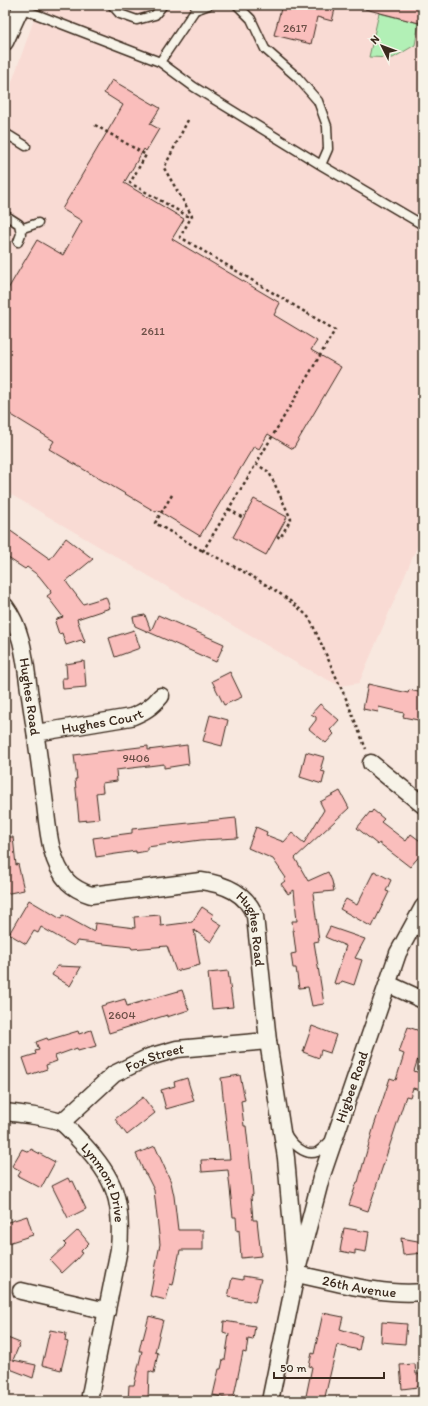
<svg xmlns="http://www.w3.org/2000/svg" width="428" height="1406" viewBox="0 0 428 1406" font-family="Itim,sans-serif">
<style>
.built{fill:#f9dbd4}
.green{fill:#b2f0b6;stroke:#768d6a}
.building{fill:#fabebc;stroke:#3b2a1e}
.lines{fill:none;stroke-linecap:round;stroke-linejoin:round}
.lane-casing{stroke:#3b2a1e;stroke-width:11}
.street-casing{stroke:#3b2a1e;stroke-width:19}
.path{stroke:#3b2a1e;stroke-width:2.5;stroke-dasharray:3 3;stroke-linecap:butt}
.lane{stroke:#f7f3e8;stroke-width:8}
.street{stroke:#f7f3e8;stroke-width:16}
.labels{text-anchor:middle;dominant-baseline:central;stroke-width:4;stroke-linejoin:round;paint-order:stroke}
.number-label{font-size:12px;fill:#6b4f46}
.street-label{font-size:14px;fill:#3b2a1e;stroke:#f7f3e8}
</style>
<rect width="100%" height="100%" fill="#f8e8df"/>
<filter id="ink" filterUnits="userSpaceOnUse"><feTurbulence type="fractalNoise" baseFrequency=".025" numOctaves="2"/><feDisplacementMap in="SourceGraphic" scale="8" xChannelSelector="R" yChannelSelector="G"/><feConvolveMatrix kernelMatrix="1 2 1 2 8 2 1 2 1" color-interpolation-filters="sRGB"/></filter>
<g filter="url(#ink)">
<!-- built -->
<path class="built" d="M39 5H423V533L359 683 340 686 303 667 5 491V96L13 79Z"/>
<!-- green -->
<path class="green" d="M379 13 419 23 415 45 393 58 369 57Z"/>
<!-- building -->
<path class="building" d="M282 5H336L332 21 317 17 311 44 274 35Z
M365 5H423L419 23 365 9Z
M112 80 160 108 150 124 159 129 146 151 144 149 124 183 184 219 172 239 280 303 274 315 317 341 311 350 341 367 293 449 268 434 259 449 254 446 200 536 157 510 156 512 49 449 54 441 5 411V294L37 240 63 255 82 221 62 209 123 105 104 93Z
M254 499 287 517 266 555 233 537Z
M5 527 50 559 66 538 93 559 66 581 67 582V583L83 604 106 597 110 608 77 619 85 642 84 643 81 640 66 645 62 633 59 634 55 622 57 620V619L63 617 47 596 51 593 50 591H51L39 576 27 567 25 569 5 556Z
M145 615 151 631 158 615 224 644 216 662 135 626 133 617Z
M134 630 140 648 115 657 109 638Z
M84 661 86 687 63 689 62 678H67L66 664Z
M230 672 242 697 224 705 212 681Z
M368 684 408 693 409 690 423 693 421 703 423 704V721L403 717 404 713 379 707 378 712 363 709Z
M320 704 339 720 330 730 334 734 326 743 309 729 316 720V717L311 714Z
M210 715 228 720 222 746 203 741Z
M187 745 189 764 164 768V764L116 770 117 781 102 783 103 792 96 793 99 819 79 821 75 779H77L74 755 148 746V750Z
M306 752 324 757 321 767 322 768 321 771 325 772 322 784 300 777Z
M340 791 349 808 295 858 308 881 328 872 332 881 334 891 313 893 319 941 314 942 324 1004 312 1006 308 987 299 988 296 968H293L291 954 296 953 292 921H297L294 890 288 894 281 884 285 881 284 879 286 878 273 859 248 848 256 827 267 832 266 835 284 842 292 833 304 843 324 810 320 802Z
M373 810 384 819 381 822 406 841 411 834 423 843V852L410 867 379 843 378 845 357 828 370 812 371 813Z
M236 818 238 838 201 840 147 847V851L136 853V851L96 857 93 838 132 833V829Z
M5 837H13L16 865 18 864 24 890 5 894Z
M374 871 391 880 386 891 389 892 372 927 340 909 346 899 357 905Z
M29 900 61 919 63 915 94 932 95 923 135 928 134 917 160 915 161 926 192 922 202 907 214 915 211 918 222 925 211 942 194 930 200 965 176 971 167 946 132 949 131 947 77 941 74 946 41 927 38 933 34 931 26 944 9 934Z
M330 927 365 939 355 958 362 960 354 985 342 981 339 985 334 983 346 946 325 937Z
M57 966 81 967 70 986 52 975Z
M228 971 233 1007 212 1009 208 973Z
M182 990 189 1010 167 1017V1015L109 1033 101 1006 125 999 127 1006Z
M312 1026 336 1035 330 1053 321 1050 319 1058 303 1052Z
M408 1027 423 1032V1043L414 1071 423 1074V1091L413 1088 410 1097 406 1096 368 1211 349 1205 357 1182H358L374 1126 390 1078 396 1080 404 1054 399 1052Z
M91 1030 96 1046 78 1051 77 1048 55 1056 57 1061 46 1065 47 1069 29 1075 23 1058 36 1054 35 1051 39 1050 36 1042 47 1038 48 1040 78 1031 79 1034Z
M240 1075 245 1100 241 1101 244 1126H246L250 1162 253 1195 251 1196 253 1220H257L261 1256 241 1258 239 1230 237 1231 236 1217H233L228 1170 202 1172 201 1160 230 1159 221 1078Z
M187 1078 194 1101 166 1109 161 1090 175 1086 174 1082Z
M143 1097 155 1113 127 1135 115 1119Z
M155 1146 171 1182 174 1196 178 1230H203V1250H180L173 1285 170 1284 166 1300 150 1296 160 1244 154 1190 146 1174H145L136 1154Z
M22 1149 29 1152 31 1149 55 1162 41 1188 18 1176 21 1171 12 1166Z
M68 1178 70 1182 73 1181 86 1209 68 1218 52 1186Z
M27 1216 33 1235 5 1244V1223Z
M344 1228 369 1232 366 1252 355 1250V1254L340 1251Z
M78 1230 89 1243 81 1251 82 1253 77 1259 62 1273 50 1260 66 1245 64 1243Z
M401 1238 423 1242V1253L403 1255Z
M243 1276 261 1279 255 1302 228 1297 232 1278 243 1280Z
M323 1313 343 1317 340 1329 362 1336 359 1350 337 1345 324 1401H305L312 1367 309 1366 312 1353 314 1354Z
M149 1316 163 1320 155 1352 158 1353 154 1373 149 1371 148 1401H128L129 1385H134L142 1351H139L142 1338 143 1339Z
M224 1321 255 1326 253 1340 248 1339 246 1353 243 1352 233 1400 213 1395 219 1369H221L223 1360H225L229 1334 223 1332Z
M382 1322 407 1324 405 1344 381 1342Z
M50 1330 66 1333 65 1341 68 1342 61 1370 42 1365Z
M5 1337 20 1343 13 1360 36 1365 33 1378 10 1369 5 1379Z
M415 1364 416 1374H419L421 1386H418V1387L402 1389 400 1365Z"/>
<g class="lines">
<defs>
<path id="lane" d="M112 5 120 14 137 20 155 15 163 5
M237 5 251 19 265 49 297 77 318 101 327 126 328 149 321 165
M20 8 160 62 194 87 321 165 423 225
M160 62 195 10 209 5
M5 133 26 146
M5 215 19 224 21 234 18 242
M20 229 38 223
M286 1133C291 1143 305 1157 317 1152 322 1149 326 1144 330 1141"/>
<g id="street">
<path d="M5 42 22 5"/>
<path id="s1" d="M5 606C23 630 25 661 29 690 35 728 40 766 45 804 48 830 50 862 68 882 75 889 82 892 91 895L201 881C224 884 246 892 255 916L268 1041 286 1158 296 1274 270 1401"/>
<path id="s2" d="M36 733 131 717C144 712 152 707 161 696"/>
<path d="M371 763 423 805"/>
<path id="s3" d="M423 907 398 953 321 1178 296 1274C337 1282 381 1296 423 1292"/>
<path d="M388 984 423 1000"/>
<path id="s4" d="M5 1112C15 1113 55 1118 62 1123 69 1128 76 1137 82 1143 115 1178 123 1201 119 1249L90 1395V1401"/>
<path id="s5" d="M62 1122 114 1074 149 1057 177 1049 268 1041"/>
<path d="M21 1291 107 1311"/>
</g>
</defs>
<!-- lane casing -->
<use href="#lane" class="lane-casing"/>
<!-- street casing -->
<use href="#street" class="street-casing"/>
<!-- path -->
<path class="path" d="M188 120 164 168 192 216 180 237 335 330 256 464
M95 125 146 155 130 183 191 218
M172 495 155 523 203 551
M229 509 243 518
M277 536 280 538 291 519 269 472 256 464 203 551 209 553C243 572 284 591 310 619L347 701 366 749"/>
<!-- lane -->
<use href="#lane" class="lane"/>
<!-- street -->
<use href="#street" class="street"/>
</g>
</g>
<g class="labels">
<!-- number labels -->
<g class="number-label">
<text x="295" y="28">2617</text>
<text x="153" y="331">2611</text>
<text x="136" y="758">9406</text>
<text x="122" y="1015">2604</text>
</g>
<!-- street labels -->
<g class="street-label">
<text stroke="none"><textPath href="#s1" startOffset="95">Hughes Road</textPath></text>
<text stroke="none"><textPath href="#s2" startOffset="67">Hughes Court</textPath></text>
<text stroke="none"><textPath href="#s1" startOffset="503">Hughes Road</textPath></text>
<text stroke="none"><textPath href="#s5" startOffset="115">Fox Street</textPath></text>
<text transform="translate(352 1087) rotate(-71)">Higbee Road</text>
<text stroke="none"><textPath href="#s4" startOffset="133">Lynmont Drive</textPath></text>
<text stroke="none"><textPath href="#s3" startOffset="454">26th Avenue</textPath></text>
</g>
</g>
<!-- margin -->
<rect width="428" height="1406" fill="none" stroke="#f7f3e8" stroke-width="20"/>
<rect x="10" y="10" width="408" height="1386" fill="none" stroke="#3b2a1e" stroke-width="1.5" filter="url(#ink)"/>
<!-- north arrow -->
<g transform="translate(382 46) rotate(312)" stroke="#f7f3e8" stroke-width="3" paint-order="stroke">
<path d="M0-3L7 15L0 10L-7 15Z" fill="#3b2a1e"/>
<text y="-6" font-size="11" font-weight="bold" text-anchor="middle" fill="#3b2a1e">N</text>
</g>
<!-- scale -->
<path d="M274 1372v6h110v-6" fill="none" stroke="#3b2a1e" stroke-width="2"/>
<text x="280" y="1372" font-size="12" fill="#3b2a1e" stroke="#f7f3e8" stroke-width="3" paint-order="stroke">50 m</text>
</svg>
